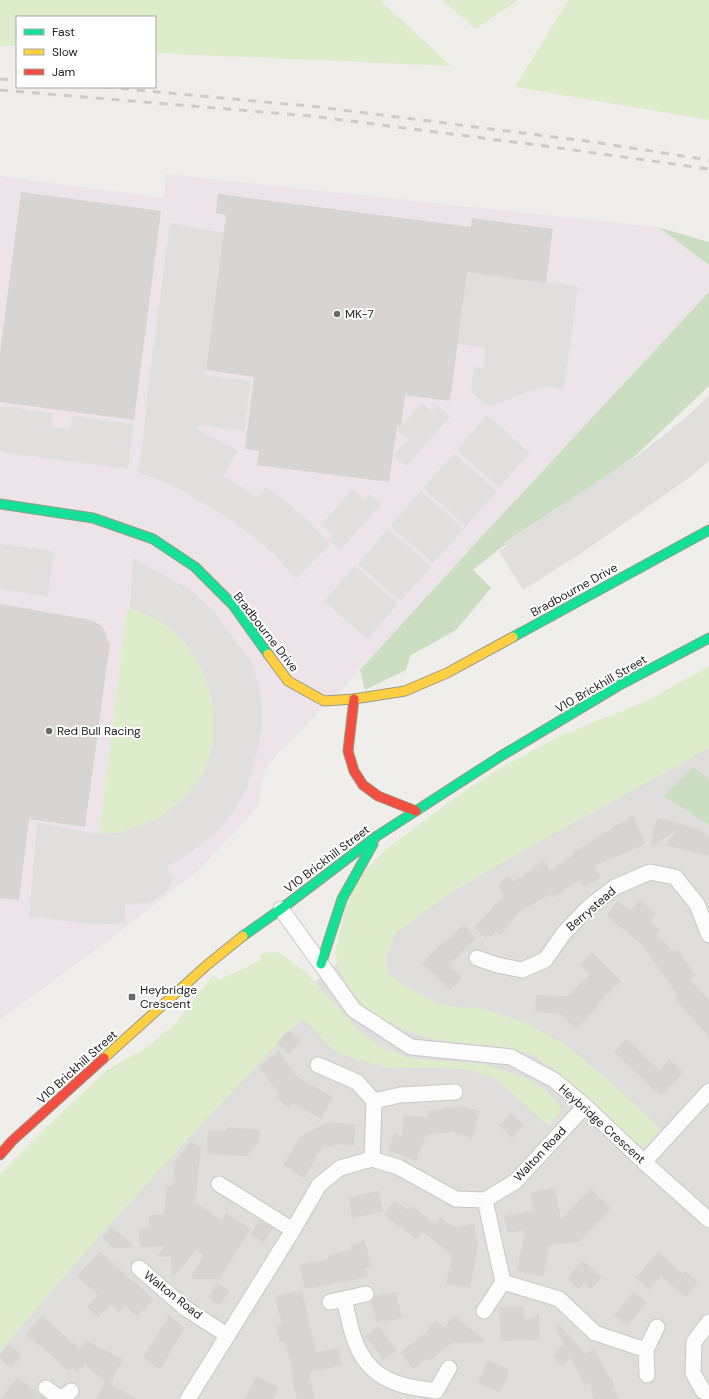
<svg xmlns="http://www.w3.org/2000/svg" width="709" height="1399" viewBox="0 0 709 1399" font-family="'DM Sans',sans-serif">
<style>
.residential{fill:#dfdedc}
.industrial{fill:#ede4e9}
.grass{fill:#ddeccb}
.forest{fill:#cbdec1}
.parking{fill:#e0dfde}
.building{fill:#d7d4d2}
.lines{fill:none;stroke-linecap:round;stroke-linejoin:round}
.street-casing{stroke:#c9c8c7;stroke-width:17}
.fast-casing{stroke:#999a82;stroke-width:11}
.slow-casing{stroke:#999a82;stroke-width:11}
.jam-casing{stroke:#999a82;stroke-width:11}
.street{stroke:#fdfcfc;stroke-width:15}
.fast{stroke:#16e098;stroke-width:9}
.slow{stroke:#ffcf43;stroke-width:9}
.jam{stroke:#f24e42;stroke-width:9}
.rail{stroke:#ccc;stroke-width:3;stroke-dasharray:8 8;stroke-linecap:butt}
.poi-dot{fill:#6a6968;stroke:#fff;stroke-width:1.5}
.labels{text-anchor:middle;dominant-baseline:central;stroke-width:4;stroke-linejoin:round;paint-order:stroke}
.poi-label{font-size:12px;fill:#222;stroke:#fff;text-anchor:start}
.street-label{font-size:12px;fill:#222;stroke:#fff}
</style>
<rect width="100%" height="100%" fill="#f0eeeb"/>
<!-- residential -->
<path class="residential" d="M709 736V1399H0V1336L238 1049 442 873Z"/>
<!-- industrial -->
<path class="industrial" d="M166 174 658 227 709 265V292L360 670 280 751 265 770 257 808 199 870 109 940 0 1020V176L164 198Z"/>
<!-- grass -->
<path class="grass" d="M0 0H382L383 3 451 66 155 53V17H17V46H0Z
M442 0H518L476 29Z
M568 0H709V120L515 87Z
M127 608H130L161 621 186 643 199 665 209 688 213 708V743L207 764 197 783 180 802 158 818 137 827 118 833 99 834Z
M709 666V748L503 862 449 894 396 933 386 958 388 973 401 984 441 1005 484 1009 524 1022 563 1043 605 1077 661 1129 644 1149 559 1073 532 1054 498 1046 451 1042 429 1038 404 1030 385 1020 364 1007 350 988 340 972 335 953 346 904 362 874 385 850 463 792 505 765 560 736 647 701Z
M278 952 306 972 357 1029 379 1046 409 1058 453 1062 479 1063 521 1076 545 1090 558 1102 561 1112 549 1126 496 1079 472 1070 431 1067 389 1068 342 1055 332 1049 304 1019 292 1028C192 1134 93 1240 0 1352V1174L44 1129 106 1071 147 1047 174 1025 213 975 219 980 259 961 262 953Z"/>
<!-- forest -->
<path class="forest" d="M658 227 709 242V265Z
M709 292V386L633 458 499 549 473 570 491 588 456 630 410 656 406 670 365 690 360 670 485 533Z
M693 767 709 780V825L664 796Z"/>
<!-- parking -->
<path class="parking" d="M170 223 224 233 205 375 251 381 244 431 200 425 197 429 238 450 224 476 258 498 266 487 286 502 311 523 330 545 296 578 272 552 236 523 183 491 162 481 137 472 141 457 147 397Z
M467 272 578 286 564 389 544 386 488 407 471 392 474 367 483 368 486 348 457 344Z
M709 396V461L690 477 636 515 577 556 523 590 499 551 506 547 504 542 636 457 684 419Z
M422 403 432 411 437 405 450 417 406 466 393 455 408 440 397 430Z
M0 406 53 413 51 427 70 429 72 416 134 424 128 469 0 452Z
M487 415 530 453 499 487 457 450Z
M454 454 497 491 466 526 423 488Z
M353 489 365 500 370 494 381 504 340 550 328 539 333 535 321 525Z
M421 491 464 529 433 563 390 526Z
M388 529 431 567 400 601 358 564Z
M0 544 54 551 48 596 0 589Z
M133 558 189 589 213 610 253 665 262 701V727L256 756 247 787 234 811 214 834 194 850 167 867 173 879 165 893 148 903 125 905 126 922 111 924 79 923 29 916 37 822 95 834 118 833 137 827 158 818 180 802 197 783 207 764 213 743V708L209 688 199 665 186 643 161 621 130 608Z
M355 566 398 604 367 639 324 601Z"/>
<!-- building -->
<path class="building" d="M21 192 161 211 134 420 0 402V353Z
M218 194 471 227 472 218 553 229 546 283 467 272 450 401 405 395 401 427 397 426 389 482 257 465 259 451 245 449 254 377 206 370 226 215 216 213Z
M0 604 91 620 101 625 105 631 108 642 110 643 85 827 29 819 19 900 0 898Z
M633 815 645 844 594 866 601 877 585 887 580 880 553 898 550 894 520 912 500 935 496 931 491 937 488 934 485 938 474 928 504 895 497 885 509 876 513 882 544 861 550 870 575 854 574 852Z
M657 818 699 829 709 837V856L665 845 678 829 650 847Z
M640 900 656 914 650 921 660 930 656 935 675 952 678 950 696 976 690 980 709 1000V1037L682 1007 675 997 678 996 644 947 606 915 618 901 630 911Z
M464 925 476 938 449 965 462 977 450 990 422 963 443 942 444 943Z
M592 952 621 981 597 1005 598 1006 576 1029 561 1014 535 1012 536 995 568 996 590 975 580 965Z
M288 1030 301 1041 289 1054 277 1043Z
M626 1039 659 1070 669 1059 683 1072 661 1096 614 1052Z
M279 1051 296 1076 333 1097 321 1119 293 1103 289 1108 277 1097 279 1094 259 1066Z
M461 1106 480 1111 472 1138 452 1132 426 1135 416 1161 388 1150 395 1133 402 1136 403 1116 429 1117 428 1111Z
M510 1113 524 1125 512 1138 499 1126Z
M327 1122 355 1124 354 1145 335 1144V1147L323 1146 304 1178 283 1165 300 1137Z
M227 1127 260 1130 259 1142 247 1156 207 1154 208 1130 227 1131Z
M191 1141 201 1149 195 1202 222 1220 226 1213 251 1229 219 1279H190L204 1255 197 1250 172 1278 171 1256 156 1257 166 1246 140 1247 139 1228 150 1227 149 1215 164 1214 167 1185 173 1186 175 1161Z
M555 1188 561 1220 591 1189 611 1208 579 1242 550 1245 543 1277 517 1271 525 1230 507 1233 504 1216 534 1211 530 1192Z
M379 1191 383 1212 352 1218 349 1197Z
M395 1200 408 1210 412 1206 436 1224 441 1217 453 1227 474 1224 478 1245 470 1288 446 1284 452 1254 422 1232 416 1239 384 1215Z
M259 1220 273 1228 264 1243 251 1234Z
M112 1227 135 1247 115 1249 102 1238Z
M365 1241 371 1266 365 1268 368 1277 305 1289 299 1265 328 1259 327 1256 352 1250 350 1245Z
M100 1251 133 1282 134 1281 153 1299 137 1316 125 1305 119 1312 110 1305 98 1317 87 1307 98 1295 77 1276Z
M658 1252 683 1274 685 1271 698 1282 686 1297 661 1276 649 1290 635 1278Z
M582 1260 602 1277 591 1289 584 1283 579 1289 567 1279Z
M217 1283 229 1290 220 1306 207 1298Z
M302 1291 316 1352 339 1348 342 1365 309 1372 315 1399H297L292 1379 294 1378 285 1341 280 1342 276 1326 282 1324 275 1296Z
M634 1291 647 1303 627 1326 614 1315Z
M396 1292 402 1318 377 1323 371 1301 375 1296Z
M524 1306V1319L534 1318 539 1312 540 1340 501 1341 499 1307Z
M169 1315 185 1328 160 1369 143 1358Z
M454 1315 487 1342 449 1343 451 1344 430 1361 427 1358 413 1369 400 1353 426 1332 435 1320 444 1327Z
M42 1316 80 1349 87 1341 123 1359 110 1384 138 1399H96L105 1382 85 1364 77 1373 72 1368 69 1371 26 1334Z
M559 1324 586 1354 594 1349 610 1379 612 1378 618 1399H594L590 1382 585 1385 571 1358 562 1366 552 1355 564 1345 555 1327Z
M378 1326 397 1350 384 1360 365 1336Z
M9 1344 22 1355 11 1368 0 1359V1355Z
M488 1360 510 1370 500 1393 478 1383Z
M257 1376 279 1388 273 1399H244Z
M18 1377 45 1399H0Z"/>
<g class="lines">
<defs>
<path id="street" d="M281 909 354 1010 411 1047 511 1057 554 1080 585 1106 644 1162 709 1220
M477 958 497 965 522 970 545 960 564 933 588 908 615 887 650 872 675 877 697 904 709 935
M318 1065 357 1082 374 1101 400 1095 455 1092
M372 1159 374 1101
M644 1162 709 1091
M219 1184 293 1230
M485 1200 503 1282 559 1299 595 1333 646 1350 647 1375
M139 1268 185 1308 227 1335
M344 1299C353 1338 358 1373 403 1385 413 1388 425 1389 436 1391L449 1368
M330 1302 366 1294
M484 1311 503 1282
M709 1322 694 1342 693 1373 703 1391 709 1394
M646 1350 657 1327
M46 1388 61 1399 71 1391
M188 1399 293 1230 319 1185 340 1168 372 1159 398 1167 456 1199 485 1200 516 1181 585 1106"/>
<path id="fast" d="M0 504 93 518 153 539 195 567 233 605 268 654
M513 637 709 530
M243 936 281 909 377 836 501 756 618 686 709 638
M321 964 342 899 373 844"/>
<path id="slow" d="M268 654 288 681 324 701 354 699 405 691 447 673 513 637
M104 1058 207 965 243 936"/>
<path id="jam" d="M354 699 348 751 354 771 363 785 378 796 416 811
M0 1155 12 1141 104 1058"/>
</defs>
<!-- street casing -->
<use href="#street" class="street-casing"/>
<!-- fast casing -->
<use href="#fast" class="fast-casing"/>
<!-- slow casing -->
<use href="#slow" class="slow-casing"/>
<!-- jam casing -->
<use href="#jam" class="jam-casing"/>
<!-- street -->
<use href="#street" class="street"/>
<!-- fast -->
<use href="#fast" class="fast"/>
<!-- slow -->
<use href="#slow" class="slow"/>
<!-- jam -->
<use href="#jam" class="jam"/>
<!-- rail -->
<path class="rail" d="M0 79 17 80
M105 87 319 107 593 142 709 160
M0 90 311 116 545 146 709 169"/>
</g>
<!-- markers -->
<g class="poi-dot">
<circle cx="337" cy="314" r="4"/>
<circle cx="49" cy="731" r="4"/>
<rect x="128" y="993" width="8" height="8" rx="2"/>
</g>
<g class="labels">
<!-- poi labels -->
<g class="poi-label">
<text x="345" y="314">MK-7</text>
<text x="57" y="731">Red Bull Racing</text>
<text x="140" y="990">Heybridge<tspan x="140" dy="14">Crescent</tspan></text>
</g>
<!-- street labels -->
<g class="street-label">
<text transform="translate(574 590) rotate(-29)">Bradbourne Drive</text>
<text transform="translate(266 632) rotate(52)">Bradbourne Drive</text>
<text transform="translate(601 684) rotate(-30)">V10 Brickhill Street</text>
<text transform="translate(327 859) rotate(-37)">V10 Brickhill Street</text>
<text transform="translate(591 909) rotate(-41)">Berrystead</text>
<text transform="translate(77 1067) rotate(-42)">V10 Brickhill Street</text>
<text transform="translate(602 1124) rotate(42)">Heybridge Crescent</text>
<text transform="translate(540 1154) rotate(-47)">Walton Road</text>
<text transform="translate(173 1295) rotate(38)">Walton Road</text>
</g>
</g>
<!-- legend -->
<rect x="16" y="16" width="140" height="72" fill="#ffffff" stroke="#a7a7a7"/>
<rect x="24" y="29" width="20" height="6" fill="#16e098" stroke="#a7a7a7"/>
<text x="52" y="36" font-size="12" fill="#222222">Fast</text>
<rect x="24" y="49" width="20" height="6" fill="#ffcf43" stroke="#a7a7a7"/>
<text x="52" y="56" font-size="12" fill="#222222">Slow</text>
<rect x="24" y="69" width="20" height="6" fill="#f24e42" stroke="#a7a7a7"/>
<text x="52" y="76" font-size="12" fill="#222222">Jam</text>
</svg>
